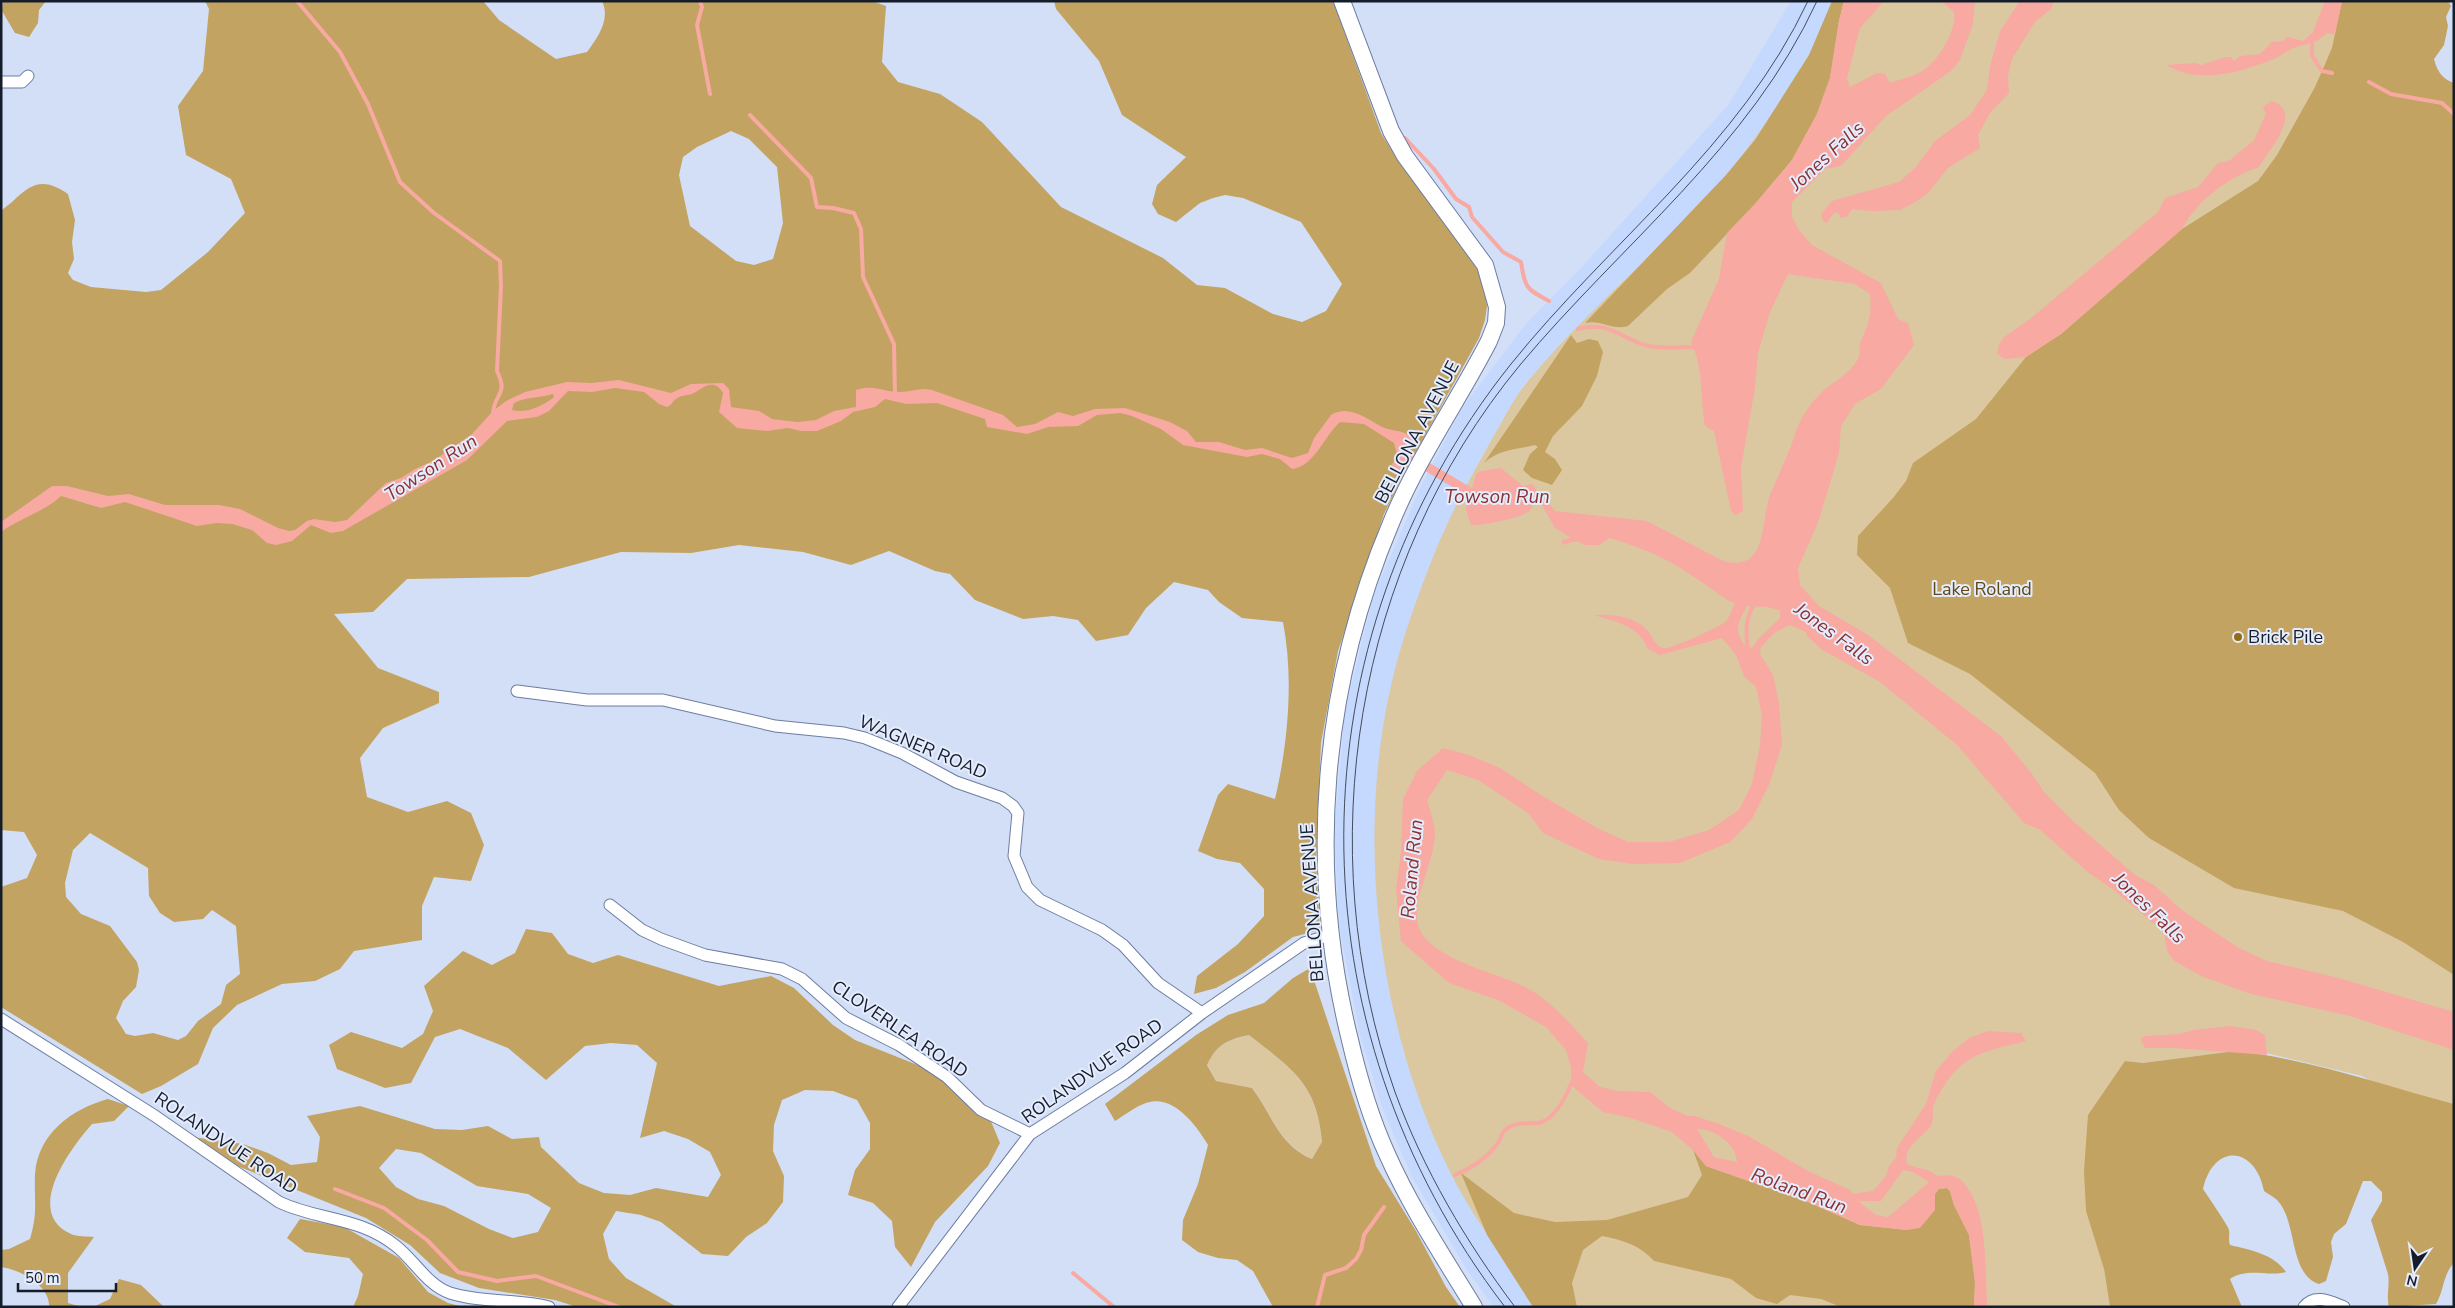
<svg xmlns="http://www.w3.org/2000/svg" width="2455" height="1308" viewBox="0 0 2455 1308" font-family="'Nunito Sans',sans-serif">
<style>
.built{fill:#c5d8fe}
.green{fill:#dcc8a0}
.forest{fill:#c3a361;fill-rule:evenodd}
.water{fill:#f7a9a2;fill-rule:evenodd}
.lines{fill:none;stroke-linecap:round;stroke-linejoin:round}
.stream{stroke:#f7a9a2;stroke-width:4}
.street-casing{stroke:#6c7da2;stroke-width:13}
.secondary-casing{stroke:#6c7da2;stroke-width:18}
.street{stroke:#fff;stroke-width:11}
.secondary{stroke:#fff;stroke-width:16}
.tram{stroke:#444c5c;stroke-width:1}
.poi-dot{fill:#916e15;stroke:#e4ecfd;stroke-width:2}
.labels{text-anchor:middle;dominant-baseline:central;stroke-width:4;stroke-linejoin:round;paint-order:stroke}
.street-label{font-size:18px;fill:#151c2a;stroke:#e4ecfd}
.park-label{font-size:18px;fill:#5f4915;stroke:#e4ecfd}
.poi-label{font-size:18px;fill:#151c2a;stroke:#e4ecfd;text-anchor:start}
.water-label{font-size:19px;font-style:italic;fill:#8b312f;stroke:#e4ecfd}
</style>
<rect width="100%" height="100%" fill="#d3dff7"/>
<!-- built -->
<path class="built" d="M1791 1H1839L1818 43 1753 143 1714 189 1657 250 1564 341 1525 384 1481 458 1446 527 1427 573 1398 661 1382 740 1376 812 1402 1046 1419 1098 1454 1179 1539 1307H1494L1467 1270 1412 1177 1382 1107 1360 1035 1339 925 1334 833 1345 711 1374 594 1422 484 1462 408 1525 325 1580 269 1729 104Z"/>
<!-- green -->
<path class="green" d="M1839 1H2413L2406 38 2454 110V1104L2379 1085 2362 1076 2266 1053 2235 1051 2143 1063 2125 1061 2104 1269 2110 1307H1539C1509 1264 1476 1223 1452 1176 1375 1024 1352 823 1398 658 1408 622 1421 587 1435 552 1452 510 1474 471 1496 432 1506 415 1515 396 1528 381 1585 312 1656 255 1715 188 1766 130 1802 69 1839 1Z
M1249 1035C1292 1069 1317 1083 1322 1143L1312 1159C1276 1142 1275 1118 1252 1088L1216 1081 1207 1064C1218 1044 1226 1041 1249 1035Z"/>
<!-- forest -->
<path class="forest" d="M3 1H46L39 10 38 23 29 37 15 33 2 11Z
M205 1H483L499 20 556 59 587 52C597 38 611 20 602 1H872L886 6 882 62 898 82 940 94 982 122 1061 207 1163 258 1197 285 1225 288 1273 314 1302 322 1326 311 1342 284 1301 222 1243 198 1225 195 1213 198 1200 203 1176 222 1158 214 1152 204 1157 185 1186 157 1122 115 1099 61 1056 9 1054 1H1333L1381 133 1399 162 1464 247 1478 271 1486 293 1487 306 1485 320 1479 338 1407 468 1384 514 1338 651 1321 743 1316 862 1320 930 1293 937 1245 972 1216 988 1194 994 1197 976 1238 944 1264 916V889L1240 863 1217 859 1198 851 1218 795 1228 784 1275 799C1288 743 1294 679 1283 622L1242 618 1219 602 1208 590 1174 582 1146 608 1128 635 1096 641 1078 620 1053 616 1023 619 975 600 950 574 935 571 889 551 851 565 803 552 739 545 691 553 621 552 529 577 407 579 373 612 334 614 378 668 439 692V703L383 728 360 758 367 797 408 812 447 801 471 813 484 845 471 881 434 877 422 906V940L354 951 340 969 315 981 282 984 237 1005 213 1028 198 1064 161 1086 142 1094 1 1007V887L27 878 37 855 24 832 1 830V212C4 207 9 205 13 201 33 182 44 178 68 194L75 220 72 242 74 259 68 273 73 280 91 287 146 292 161 290 208 252 245 213 231 179 186 155 178 106 203 71 209 9ZM731 131 749 139 777 167 783 223 773 259 754 265 736 261 690 226 679 175 683 157 697 147ZM90 833 148 868 149 896 160 913 174 922 203 919 212 910 236 926 240 974 226 985 221 1004 198 1021 186 1036 178 1040 153 1033 135 1036 126 1034 116 1018 123 1001 136 987 139 970 137 962 110 926 81 914 66 897 65 883 73 850Z
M1832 1H1844L1839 21 1830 78 1817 114 1792 160 1755 204 1690 273 1667 289 1628 326C1613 331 1600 319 1585 323L1726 175 1755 140 1809 55Z
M2342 1H2448L2451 6 2446 17 2448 26 2444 45 2434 59C2437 71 2442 79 2454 83V975L2403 942 2343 911 2234 888 2149 838 2119 810 2095 773 1970 674 1908 643 1890 588 1857 555 1858 536 1893 498 1906 481 1913 463 1976 419 2026 357 2061 334 2182 229 2258 181 2277 155 2315 87 2332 48Z
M1571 335 1577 343 1589 339 1598 341 1603 352 1597 376 1582 406 1553 436 1545 452 1555 459 1562 470 1552 485 1532 478 1523 470 1530 454 1538 447 1535 445C1516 450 1499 449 1484 463Z
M526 929 552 933 568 954 593 963 618 955 719 986 771 976 794 988 833 1025 855 1040 930 1070 990 1119 1000 1143 988 1166 935 1222 911 1267 895 1247 892 1221 873 1203 848 1195 855 1170 870 1149V1123L857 1100 833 1091 805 1090 782 1100 774 1125 773 1151 784 1176 783 1202 767 1223 746 1237 728 1256 702 1254 661 1222 641 1215 616 1211 603 1234 609 1259 626 1278 677 1307H577L555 1300 479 1288 440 1273 410 1245 366 1218 235 1165 192 1137 243 1144 268 1153 291 1165 317 1162 320 1137 307 1116 360 1106 435 1129 462 1130 488 1126 512 1139 539 1137 541 1147 579 1183 604 1193 630 1195 656 1188 708 1197 721 1175 710 1152 688 1139 664 1131 640 1138 657 1063 637 1045 611 1043 585 1046 546 1080 508 1048 460 1029 435 1037 411 1083 385 1088 337 1069 329 1045 351 1032 402 1048 423 1034 433 1011 424 986 463 951 492 965 515 953ZM396 1149 421 1153 477 1186 528 1194 551 1208 538 1232 513 1238 489 1229 444 1206 418 1199 396 1187 379 1168Z
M1310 968 1376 1166 1416 1231 1446 1287 1460 1307H1273L1253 1271 1237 1260 1218 1258 1198 1252 1182 1240 1183 1220 1198 1184 1208 1145C1197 1126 1173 1093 1146 1103 1136 1106 1125 1115 1115 1121L1105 1104 1196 1035 1228 1015 1264 1003 1293 978ZM1249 1035C1292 1069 1317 1083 1322 1142L1312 1159C1278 1144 1273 1116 1252 1088L1216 1081 1207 1065C1217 1044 1227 1040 1249 1035Z
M2235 1051C2310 1059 2381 1085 2454 1104V1263C2443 1274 2444 1291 2436 1304L2389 1307C2386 1295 2390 1286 2388 1274L2371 1220 2382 1201V1192L2371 1181H2363L2346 1224 2334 1234 2331 1242 2333 1257 2326 1281 2319 1284C2288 1274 2298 1221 2277 1200 2274 1197 2268 1194 2264 1191 2256 1147 2214 1141 2203 1189 2207 1195 2229 1227 2229 1230 2230 1235 2228 1239 2230 1245 2250 1250 2274 1254 2286 1272 2267 1277 2248 1267 2230 1279L2242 1307H2110L2104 1269 2086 1211 2084 1171 2088 1115 2125 1061 2143 1063Z
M108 1099 129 1106 114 1121 92 1124C70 1149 23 1212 71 1234 77 1237 87 1236 94 1237L68 1273V1303L82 1307H49C51 1286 19 1269 1 1267V1250L9 1249 30 1239C38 1212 34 1201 35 1174 38 1133 72 1109 108 1099Z
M1693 1150 1706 1166 1808 1202 1860 1225 1907 1230 1935 1210V1194L1939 1189 1947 1188 1950 1191 1954 1205 1969 1235 1975 1282 1974 1307H1841L1821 1299 1790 1295 1777 1304 1756 1298 1731 1279 1654 1261C1640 1245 1622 1240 1602 1236L1583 1250 1572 1283 1577 1307H1533L1487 1235 1461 1173 1514 1213 1555 1222 1607 1220 1688 1197 1702 1175Z
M300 1219 344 1227 399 1258 428 1292 448 1303 464 1307H353L358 1296 363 1274 349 1258 305 1252 287 1238Z
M119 1279 141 1285 164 1307H93L110 1299Z"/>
<!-- water -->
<path class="water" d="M1844 1H1884L1860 28 1847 78 1850 87 1877 73 1885 74 1890 83C1900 79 1916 76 1924 70 1939 59 1957 30 1954 12L1941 1H1975L1973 24 1960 60 1951 71 1886 116 1841 166 1825 169 1792 202V217L1799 230 1812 245 1881 283 1898 319 1908 323 1914 345 1881 389 1855 404 1841 426 1839 453 1828 490 1817 525 1798 568 1800 585 1819 606 1868 635 2002 737 2032 774 2044 792 2072 820 2135 875 2154 885 2183 911 2239 948 2267 961 2335 977 2454 1012V1050L2350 1016 2251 994 2201 976 2174 961 2167 951 2164 932 2114 890 2089 873 2039 829 2024 823 1957 745 1880 682 1821 649 1807 636 1806 632 1790 625 1774 633 1761 647 1760 654 1773 675 1779 703 1782 745 1769 785 1752 819 1730 842 1680 863 1633 864 1599 859 1543 833 1528 813 1478 780 1447 770 1427 800C1430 811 1435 823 1435 834 1434 862 1415 893 1417 919 1420 959 1502 973 1529 989 1552 1002 1571 1025 1588 1043L1583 1072 1600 1087 1618 1091 1650 1092 1670 1108 1688 1116H1695L1719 1124 1750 1137 1808 1171 1850 1190 1853 1194 1873 1191 1886 1176 1889 1166 1896 1158 1897 1148 1926 1104 1936 1071 1952 1052 1969 1038 1988 1031 2021 1033 2026 1041C1978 1053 1959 1055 1935 1102 1930 1110 1936 1119 1930 1127 1921 1139 1903 1146 1907 1164 1916 1169 1930 1168 1937 1176 1945 1175 1955 1174 1962 1181 1989 1208 1985 1271 1987 1307H1974L1975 1282 1969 1235 1954 1205 1950 1191 1947 1188 1939 1189 1935 1194V1210L1920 1228 1907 1230 1860 1225 1808 1202 1706 1166 1693 1150 1672 1132 1631 1118 1603 1112 1572 1086 1571 1067 1566 1050 1546 1027 1498 1000 1449 983 1401 941 1396 889 1401 852 1403 799 1417 771 1443 748 1469 755 1500 768 1541 795 1599 829 1628 842H1669L1709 830 1739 810 1752 784 1760 745 1762 716 1756 687 1744 676 1736 655 1722 638 1660 655 1648 649C1638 625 1616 622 1594 615 1613 614 1635 616 1648 631 1654 638 1653 644 1663 648 1670 650 1716 628 1724 623 1729 620 1732 609 1735 603L1727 600C1684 569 1662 553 1609 538L1600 545H1585L1577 541 1562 545V540L1571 538 1555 528 1542 505 1536 501C1532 504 1533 507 1529 511 1522 518 1482 526 1471 525L1466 510 1468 496 1408 461 1402 469 1396 470 1392 465 1397 454 1394 443 1364 424 1340 422C1325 435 1314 467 1292 469L1280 459 1262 454 1247 457 1183 445 1161 429 1132 416 1120 413 1097 415 1078 426 1048 427 1027 434 987 427 985 419 937 403 906 404 885 399 875 407 853 412 841 421 817 431H801L788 428 767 431 737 428 719 412 723 393C713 376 701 390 692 394 687 395 680 396 676 399 672 402 672 405 667 407L659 404 644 392 615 388 592 392 568 391 549 411 537 417 507 421 467 460 343 531 331 533 311 525 292 541 276 545 267 543 252 530 232 524 217 523 197 526 125 502 101 508 61 496C44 512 20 518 1 532V522L52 486H67L108 496 129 494 165 505H219L240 509 278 528 289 531 295 530 307 521 314 519 335 522 347 520 386 483 401 478 415 469 433 461 472 434 493 411 506 401 525 392 567 382 591 383 619 380 671 393 691 384 723 383 729 389 731 407 759 411 772 419 797 422 816 420 834 411 856 407V390C875 384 882 392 900 392 911 392 921 387 932 390L1003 415 1017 427 1035 424 1058 412 1073 416 1095 409 1125 408 1170 422 1187 431 1196 442H1219L1245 450 1262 448 1292 458 1308 453 1314 438 1331 415C1349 404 1367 419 1382 427 1391 431 1401 430 1409 435L1413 441 1411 452 1472 488 1476 474 1481 471 1501 468 1523 486 1533 484 1538 493 1547 501 1555 511 1647 521 1723 561C1769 573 1760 521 1770 495 1779 473 1789 454 1796 431 1801 417 1810 404 1821 393 1832 382 1854 372 1859 356 1861 351 1858 346 1861 341 1869 324 1872 313 1870 294L1855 284 1788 274 1770 312 1758 353 1755 387 1741 468 1743 511 1736 515 1731 511 1714 431 1705 426C1700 397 1704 369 1691 342L1719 279 1727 233 1755 204 1792 160 1817 114 1830 78 1839 21ZM553 394 554 397C543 406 526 414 512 410L514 403C525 397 540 398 553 394ZM1747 606 1767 607 1780 610V618L1758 639 1752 648 1746 647C1733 630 1738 623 1747 606ZM1697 1129C1715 1129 1736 1144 1737 1162L1714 1157ZM1903 1170 1913 1172 1929 1182 1888 1217 1876 1215 1860 1203 1859 1201H1881Z
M2020 1H2054L2051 9 2035 22 2012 59 2008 76 2009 93 1990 113 1978 135 1980 148 1948 168 1927 194 1912 204 1900 210 1873 211 1852 209 1848 216 1841 218 1838 212 1833 214 1827 223 1823 221 1821 214 1832 201 1899 182 1916 167 1935 141 1970 115 1987 90 1990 66 2000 31Z
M2325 1H2342L2335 34 2327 33C2314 45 2308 43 2293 48 2287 51 2282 55 2276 58 2243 72 2199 85 2166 65L2196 63 2201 65 2225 57H2231L2234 61 2240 56 2260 54 2272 42 2283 41 2288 37 2303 41 2313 32Z
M2271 101C2305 110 2269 150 2259 167 2227 178 2199 199 2182 229L2061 334 2026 357 2005 359 1997 354 1999 344 2004 337 2030 319 2158 212 2165 198 2198 187 2218 163 2229 161 2254 140 2266 114 2263 107Z
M2231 1026 2256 1030 2265 1035 2267 1055 2174 1048H2145L2140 1039 2145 1036 2180 1034 2193 1030Z"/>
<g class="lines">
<!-- stream -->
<path class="stream" d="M297 1 340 52 368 104 400 182 434 213 500 261 501 286 497 371C509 396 494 392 493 414
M700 1 702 7 697 25 710 94
M2312 40V56L2322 71 2332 73
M2369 82 2391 94 2442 103 2454 114
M750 115 811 178 817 207 833 208 854 213 861 229 863 277 894 344 895 395
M1405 138 1434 169 1456 199 1469 207 1472 217 1503 252 1521 262C1525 288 1526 289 1549 301
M1578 329C1610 320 1622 340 1649 346 1664 349 1681 347 1697 347
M1748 651C1746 634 1744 616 1756 603
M1455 1175C1473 1167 1486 1159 1498 1143 1501 1139 1501 1133 1505 1130 1516 1121 1525 1124 1538 1123 1556 1120 1567 1094 1573 1079
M335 1189 384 1208 427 1240 458 1272 497 1281 536 1276 619 1307
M1073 1273 1114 1307
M1317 1307 1325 1275 1346 1268 1356 1259 1361 1250 1364 1235 1384 1207"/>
<defs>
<path id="street" d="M1 82H22L28 76
M517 691 587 700H663L775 726 844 733 865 738 902 753 956 782 1002 798 1013 806 1018 813 1014 856 1027 887 1040 900 1102 930 1123 945 1158 983 1202 1013
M610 905 642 930 661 939 705 955 782 969 802 979 846 1018 899 1045 947 1077 981 1110 1030 1134
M1 1019 155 1116 279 1202C319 1221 358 1216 396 1246 414 1260 428 1286 450 1293 482 1303 517 1299 549 1307
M898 1307 1030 1134 1125 1073 1202 1013 1304 943 1330 935
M2304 1307C2315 1293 2331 1302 2344 1307"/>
<path id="secondary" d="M1342 1 1391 131 1405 156 1485 265 1497 307 1496 323 1489 341C1457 403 1417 459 1391 523 1322 686 1307 864 1349 1036 1358 1075 1370 1117 1387 1154 1411 1208 1443 1256 1474 1307"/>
</defs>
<!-- street casing -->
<use href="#street" class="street-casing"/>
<!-- secondary casing -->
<use href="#secondary" class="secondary-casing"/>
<!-- street -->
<use href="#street" class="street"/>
<!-- secondary -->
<use href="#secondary" class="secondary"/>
<!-- tram -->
<path class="tram" d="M1505 1307C1289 1026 1289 642 1511 364 1609 242 1740 146 1808 1
M1515 1307C1466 1242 1423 1169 1395 1092 1309 848 1354 566 1520 365 1621 244 1750 147 1817 1"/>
</g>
<!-- markers -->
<circle class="poi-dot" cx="2238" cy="637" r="5"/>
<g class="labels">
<!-- street labels -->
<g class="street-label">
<text transform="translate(1417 432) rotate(-62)">BELLONA AVENUE</text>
<text transform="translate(923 747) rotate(23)">WAGNER ROAD</text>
<text transform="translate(1312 903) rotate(-94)">BELLONA AVENUE</text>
<text transform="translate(900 1029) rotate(34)">CLOVERLEA ROAD</text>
<text transform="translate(1092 1071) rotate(-35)">ROLANDVUE ROAD</text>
<text transform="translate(226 1143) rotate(34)">ROLANDVUE ROAD</text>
</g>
<!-- park labels -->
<g class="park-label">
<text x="1982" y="589">Lake Roland</text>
</g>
<!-- poi labels -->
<g class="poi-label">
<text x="2248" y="637">Brick Pile</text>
</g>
<!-- water labels -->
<g class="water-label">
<text transform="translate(1827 156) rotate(-42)">Jones Falls</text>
<text transform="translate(431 468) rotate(-33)">Towson Run</text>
<text x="1497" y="497">Towson Run</text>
<text transform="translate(1834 634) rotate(36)">Jones Falls</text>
<text transform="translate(1412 869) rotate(-85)">Roland Run</text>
<text transform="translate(2149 908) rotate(44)">Jones Falls</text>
<text transform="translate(1799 1191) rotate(20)">Roland Run</text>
</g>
</g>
<!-- border -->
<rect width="2455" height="1308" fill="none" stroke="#151c2a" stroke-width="5"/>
<!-- north arrow -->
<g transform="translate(2415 1268) rotate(193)" stroke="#e4ecfd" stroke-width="4" paint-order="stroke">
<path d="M0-4L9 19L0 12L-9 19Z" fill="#151c2a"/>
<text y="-8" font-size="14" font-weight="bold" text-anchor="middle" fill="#151c2a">N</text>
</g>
<!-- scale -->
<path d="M18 1283v8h98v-8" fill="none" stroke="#151c2a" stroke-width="2.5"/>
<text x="25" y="1283" font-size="15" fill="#151c2a" stroke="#e4ecfd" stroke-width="4" paint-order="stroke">50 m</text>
</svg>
